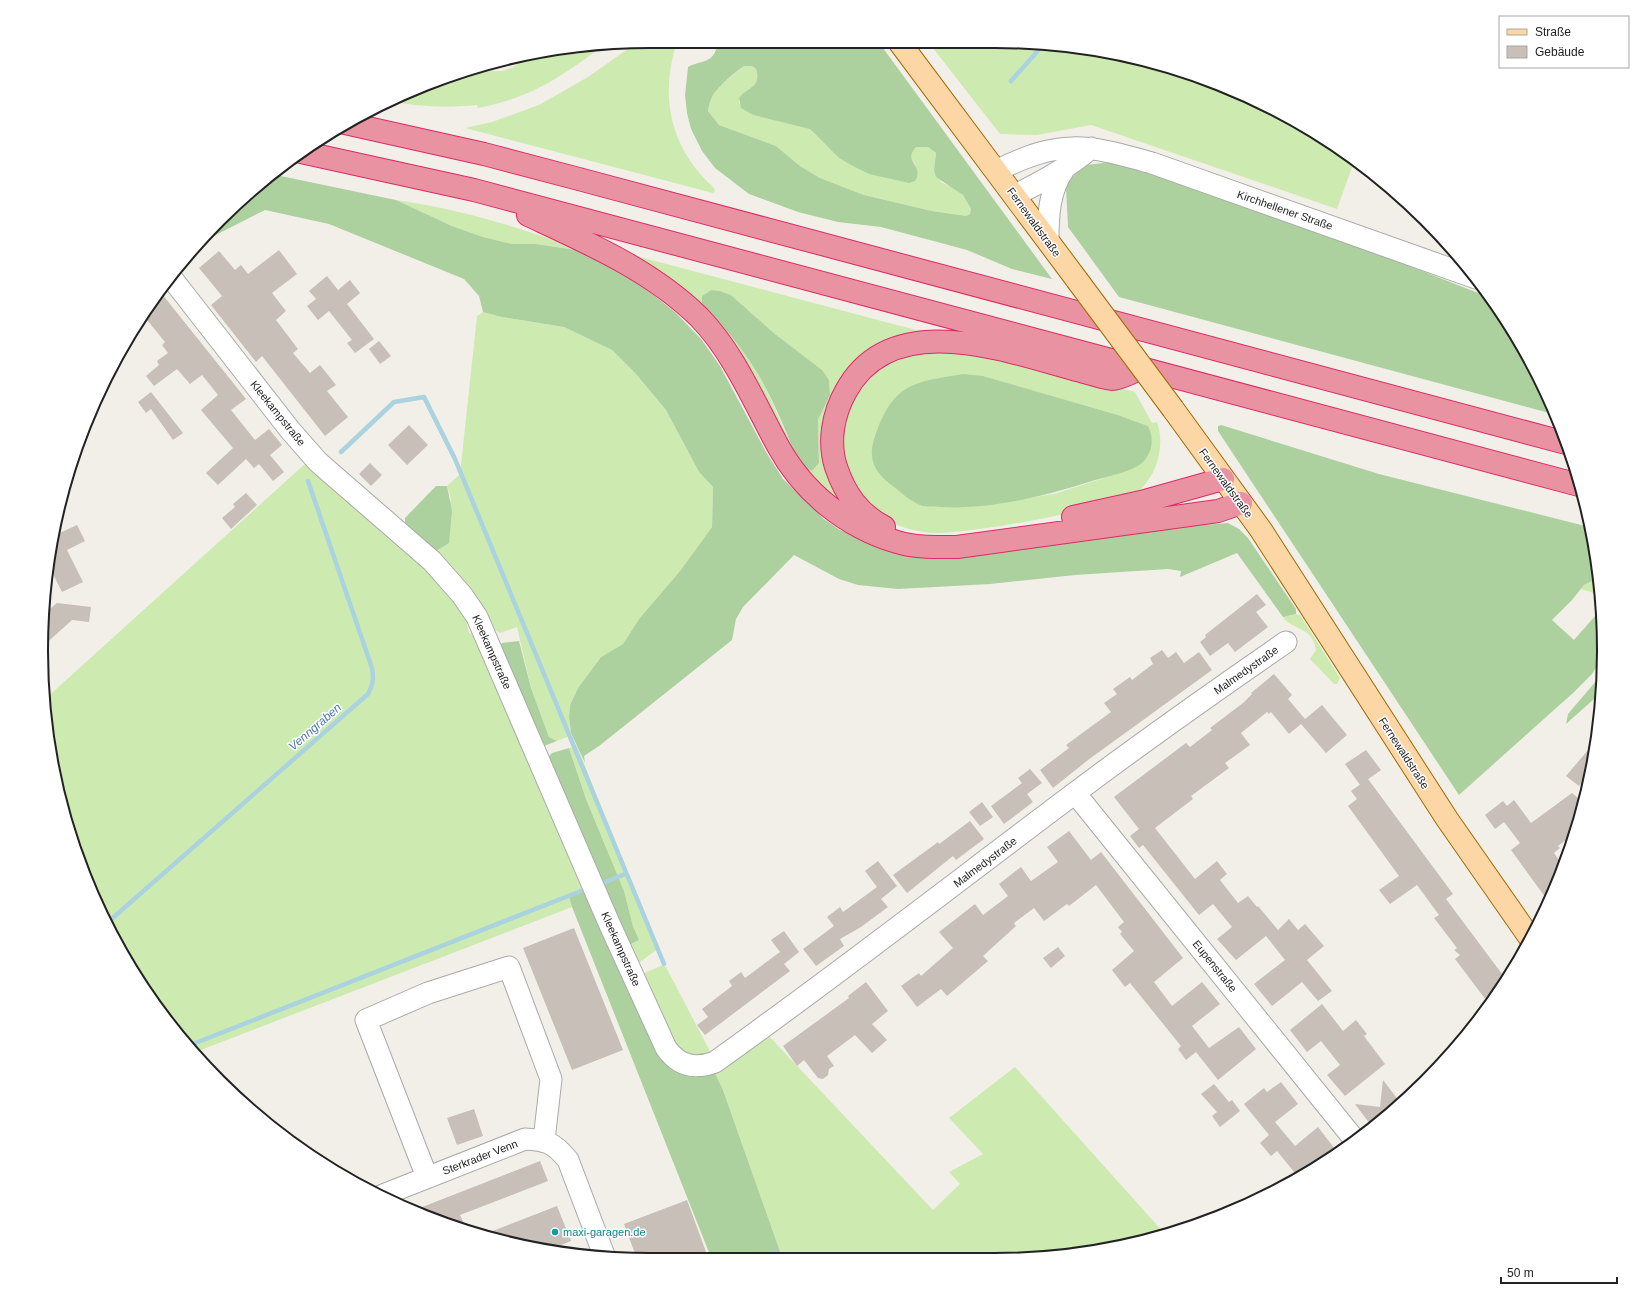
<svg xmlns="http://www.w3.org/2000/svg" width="1645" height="1301" viewBox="0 0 1645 1301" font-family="Arial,sans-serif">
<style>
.grass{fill:#cdebb0;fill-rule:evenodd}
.forest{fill:#add19e;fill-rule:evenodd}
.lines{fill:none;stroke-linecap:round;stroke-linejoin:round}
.stream{stroke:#aad3df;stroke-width:4.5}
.building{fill:#c7bfb8}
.minor-casing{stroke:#a9a9a9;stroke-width:23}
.major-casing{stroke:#a06b00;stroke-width:24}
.highway-casing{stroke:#dc2a67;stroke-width:24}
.minor{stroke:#fff;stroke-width:21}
.major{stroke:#fcd6a4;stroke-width:22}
.highway{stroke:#e892a2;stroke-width:22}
.major-bridge-casing{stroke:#a06b00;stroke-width:24;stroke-linecap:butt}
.major-bridge{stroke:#fcd6a4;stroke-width:22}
.culture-dot{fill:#0f9aa8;stroke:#fff;stroke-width:1.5}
.labels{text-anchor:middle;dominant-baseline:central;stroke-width:3;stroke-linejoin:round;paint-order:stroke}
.street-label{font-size:11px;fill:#222;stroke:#fff}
.culture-label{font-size:11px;fill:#0d838f;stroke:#fff;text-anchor:start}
.water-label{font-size:12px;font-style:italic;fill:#4a7aab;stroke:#fff}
.rim{fill:none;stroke:#222;stroke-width:2}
</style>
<rect width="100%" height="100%" fill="#f2efe9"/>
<!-- grass -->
<path class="grass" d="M1034 42 1113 53 1191 73 1299 123 1354 162 1337 209 1091 125 1037 135 1000 134 929 43Z
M676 45C659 100 672 150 714 188L715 191 713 193 465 128 492 122 539 105 588 77 632 46Z
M571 46H603C559 78 533 97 478 108L477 105C446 108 420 107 389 101L417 87 466 71H502L513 67 534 54Z
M744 66H752L756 69C762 88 746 87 739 98V103L753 115 803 126 810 129 827 146 916 166 910 156 915 147H928L936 153 934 170 942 183 953 187 963 195 971 209 970 214 966 216 932 211 864 195 820 178 800 166 776 146 719 125 708 111C709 106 710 100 713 95 716 89 737 71 744 66Z
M396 200C460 209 523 228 583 251L536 244H512L483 237 452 226Z
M640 257 927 333V335C837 341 800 442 853 510L849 515C830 501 809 485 795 466 771 429 755 388 731 351 708 315 676 286 641 262L639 260ZM711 290 720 291 731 295 775 334 821 370 829 380 830 395 818 420 819 463 813 470H804L801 467 767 391 756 370 731 334 702 304V296Z
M483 312 502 317 564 327 612 350 636 374 666 410 699 472 713 487 712 527 680 571 639 619 623 644 601 657 578 688 570 705 569 717 571 733 567 737 557 741 549 737 531 688 517 627 500 633 491 628 432 550 451 499 447 486 460 474 477 316Z
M942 349 997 355 1135 392 1152 423 1157 422C1165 444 1158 472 1141 489 1120 508 968 534 936 533 927 533 917 531 909 529 879 521 864 502 850 476 841 459 839 430 848 412 860 386 881 362 910 354 920 351 932 350 942 349ZM983 376 1118 415 1148 426 1129 470 1054 494 986 505Z
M307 462 330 487 412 551 464 610 469 633 475 635 584 891 569 897 572 907 193 1053 123 955 87 884 62 808 46 730 44 700Z
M1599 578 1600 595 1581 589 1584 585Z
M1296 614 1300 615 1340 678 1337 684H1334L1310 659 1316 650C1312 625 1292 631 1283 617Z
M577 746 658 949 640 962 635 963 629 945 639 940 633 926 624 891 586 799 569 748Z
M663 965 666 967 713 1057 678 1054 640 975Z
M767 1034 933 1210 960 1184 949 1172 983 1154 949 1118 1015 1067 1165 1234 1114 1248 1078 1253 1071 1246 1050 1257 1035 1259 783 1260 723 1090 714 1071Z"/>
<!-- forest -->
<path class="forest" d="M880 44 1052 279 1012 269 967 250 881 227 838 222 798 212 749 194 715 168 702 151 691 129 687 113 685 95 688 67C701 60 714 64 717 45ZM744 66H752L756 69C762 88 746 87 739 98L741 108 753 115 810 129 839 158 853 166 869 174 909 183 915 181C925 165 902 162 916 147H928L936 153 934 170 936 177 963 195 971 209 970 214 966 216 932 211 864 195 820 178 800 166 776 146 719 125 708 111C709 106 710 100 713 95 716 89 737 70 744 66Z
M1110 162 1136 168 1399 262 1491 298 1522 346 1553 414 1119 297 1068 227 1066 188 1068 182 1079 170 1087 165Z
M271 174 396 200 452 226 483 237 512 244H536L583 251 629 276 675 312 701 339 720 366 766 452 783 479 824 519 840 530 873 544 1142 530 1228 523 1239 529 1248 538 1296 609V614L1283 617 1237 553 1180 577 1181 571 1168 569 1075 575 990 584 898 589 858 585 839 579 794 555 743 607 736 619 732 640 599 746 584 756 585 763 571 733 569 717 570 705 578 688 601 657 623 644 639 619 680 571 712 527 713 487 699 472 666 410 636 374 612 350 564 327 502 317 483 312 479 296 464 279 329 224 265 210 198 244 220 219Z
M711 290 720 291 731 295 775 334 822 370 829 380 830 395 818 420 819 463 813 470 808 471 799 463C786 432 774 400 756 371 741 346 722 325 702 304V296Z
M963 374 983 376 1118 415 1148 426C1154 439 1153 451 1143 462 1133 472 1105 477 1092 481 1045 496 990 510 941 507 935 506 928 507 923 506 910 502 900 491 890 484 869 467 868 453 878 428 896 382 917 382 963 374Z
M1221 425 1379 474 1589 527 1599 578 1584 585 1572 600 1552 620 1574 640 1595 616 1600 615 1602 658 1592 674 1573 693 1459 795 1218 431V426Z
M436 486H447L452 511 449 543 436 551 405 528V518Z
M519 641 531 688 549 737 557 741 544 746 541 745 500 646 502 643Z
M1602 674 1603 691 1566 724 1568 714Z
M569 748 586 799 624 891 633 926 639 940 629 945 548 757 552 753Z
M588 890 665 1061 714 1071 723 1090 783 1260H712L572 907 569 897Z"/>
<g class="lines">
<!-- stream -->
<path class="stream" d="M1011 81 1044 44
M341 452 394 402 424 397 455 459 664 964
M603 883 625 874
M107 923 368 694C373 685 374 679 372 668L308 481
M188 1046 581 891"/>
</g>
<!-- building -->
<path class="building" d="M279 250 297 274 272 293 286 311 276 320 298 349 293 353 310 373 320 365 336 385 327 391 348 417 325 436 262 356 256 362 211 305 222 296 199 268 219 251 235 270 241 265 248 274Z
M327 276 338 290 350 280 360 293 347 304 374 339 355 353 347 343 352 340 329 311 318 320 307 306 316 299 309 291Z
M162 294 246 399 231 410 255 440 269 429 282 445 270 455 284 472 273 481 259 464 254 468 246 459 218 485 206 473 233 448 201 410 218 395 202 375 190 384 177 369 154 386 146 376 159 365 157 361 168 353 162 345 165 342 143 315 151 303Z
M379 341 391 356 380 364 369 349Z
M151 392 183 433 173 440 151 409 146 413 138 402Z
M409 425 428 445 407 465 388 445Z
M370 463 382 475 371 486 359 474Z
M246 493 257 505 231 529 222 518 235 507 233 504Z
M77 525 85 541 67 550 83 582 62 592 48 564 53 536Z
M1257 594 1266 605 1256 612 1268 627 1235 652 1228 643 1210 656 1200 642 1206 637 1205 635Z
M57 603 91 607 89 622 72 620 41 648 43 615Z
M1162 650 1168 658 1176 652 1184 663 1199 652 1212 670 1088 760 1053 788 1040 770 1069 748 1066 745 1111 712 1104 703 1117 694 1113 689 1130 677 1132 680 1153 664 1150 658Z
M1274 674 1292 695 1288 699 1305 719 1322 705 1347 735 1326 753 1301 724 1289 734 1271 712 1269 714 1267 712 1241 733 1250 745 1225 763 1229 768 1191 796 1193 799 1155 828 1195 879 1217 861 1227 874 1220 880 1238 903 1248 896 1257 907 1258 906 1278 930 1289 919 1298 930 1305 924 1324 946 1307 960 1332 991 1318 1001 1302 982 1272 1006 1254 984 1285 960 1266 936 1236 960 1217 939 1232 927 1213 904 1199 915 1143 845 1139 848 1130 836 1139 829 1114 797 1186 743 1190 747 1212 730 1210 728 1243 703 1252 694 1251 693Z
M1594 743 1589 774 1579 786 1566 776Z
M1366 750 1381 770 1360 785 1345 764Z
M1030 769 1042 783 1027 794 1033 802 1004 824 991 806 1022 783 1018 778Z
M1368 779 1453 894 1446 899 1505 978 1489 1004 1455 959 1460 955 1454 950 1457 948 1434 918 1439 915 1417 885 1390 904 1379 890 1399 876 1348 806 1357 799 1351 791Z
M1572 793 1584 803 1583 808 1574 834 1558 846 1560 848 1554 853 1562 864 1548 901 1511 850 1520 843 1504 822 1495 829 1485 815 1503 801 1507 806 1514 800 1531 823Z
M982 802 993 817 980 826 969 812Z
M970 821 984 839 956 860 953 856 907 893 893 875 938 842 939 844Z
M1069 831 1091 860 1101 852 1183 958 1154 982 1172 1006 1202 982 1220 1004 1192 1026 1209 1048 1239 1027 1256 1049 1218 1080 1196 1052 1186 1060 1178 1049 1181 1046 1130 983 1125 987 1112 970 1134 951 1120 934 1122 932 1118 927 1124 922 1096 885 1069 906 1067 904 1044 921 1034 908 1014 923 1016 926 983 956 988 961 947 996 941 989 917 1007 901 986 919 973 921 976 953 948 939 932 975 904 983 915 1008 896 999 884 1021 867 1031 881 1058 862 1047 847Z
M878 861 897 886 881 899 888 907 861 927 840 939 844 946 816 966 803 949 834 926 827 917 840 907 843 912 877 887 865 871Z
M574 928 623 1050 572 1070 523 948Z
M784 931 799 952 784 964 790 971 705 1035 697 1025 708 1017 702 1009 732 986 729 981 741 972 745 978 780 952 771 940Z
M1058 947 1065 956 1051 968 1043 958Z
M866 982 888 1011 872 1024 887 1040 872 1053 855 1035 827 1056 834 1066 829 1069 828 1075 823 1079 818 1078 804 1060 797 1066 783 1046 849 998 848 996Z
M1322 1004 1343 1031 1356 1020 1367 1034 1364 1036 1385 1064 1345 1096 1327 1075 1340 1065 1321 1041 1307 1052 1290 1030Z
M1383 1080 1399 1101 1370 1124 1355 1104 1380 1107Z
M1281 1082 1298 1104 1275 1122 1295 1146 1318 1127 1335 1149 1322 1160 1323 1161 1299 1178 1277 1151 1271 1156 1260 1143 1269 1135 1244 1104 1264 1088 1267 1092Z
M1214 1084 1229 1102 1232 1100 1240 1111 1220 1127 1212 1116 1217 1112 1201 1094Z
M474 1109 483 1136 457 1145 447 1118Z
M540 1161 548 1181 460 1215 466 1228 412 1211Z
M687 1200 709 1260 637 1259 624 1224Z
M557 1206 571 1241 549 1250 532 1248 485 1234Z"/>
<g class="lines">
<defs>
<path id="minor" d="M996 171C1060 139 1085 144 1152 163L1476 278
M1015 195C1042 182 1068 168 1091 148
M1048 241C1048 215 1049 191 1064 169
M170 276 290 430 318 462 432 561 462 595 477 617 609 923 666 1048C678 1065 694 1070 715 1062 837 975 955 883 1075 793 1144 741 1215 691 1286 642
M1075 793 1354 1139
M427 1177 366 1020 428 993 509 967 551 1079 544 1140
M383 1195 525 1139C547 1140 554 1143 568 1160L604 1255"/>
<path id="major" d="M900 43 1077 280
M1173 409 1261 530 1447 819 1530 938"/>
<path id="highway" d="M345 123 484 154 575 178 1566 443
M301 152 474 190 1579 485
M528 215C588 243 651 270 699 317 734 353 754 402 778 446 803 492 846 527 897 542 916 548 937 547 957 547L1218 511 1241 503
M1073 517 1141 502 1223 479
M884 527C859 514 845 494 836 467 828 442 833 414 846 391 891 308 1004 350 1073 369 1086 372 1099 377 1112 379 1120 379 1132 372 1140 369"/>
</defs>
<!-- minor casing -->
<use href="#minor" class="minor-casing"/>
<!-- major casing -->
<use href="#major" class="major-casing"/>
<!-- highway casing -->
<use href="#highway" class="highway-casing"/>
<!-- minor -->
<use href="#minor" class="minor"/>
<!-- major -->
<use href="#major" class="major"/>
<!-- highway -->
<use href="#highway" class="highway"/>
<defs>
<path id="major-bridge" d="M1077 280 1173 409"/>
</defs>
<!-- major-bridge casing -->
<use href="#major-bridge" class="major-bridge-casing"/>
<!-- major-bridge -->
<use href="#major-bridge" class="major-bridge"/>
</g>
<!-- markers -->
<circle class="culture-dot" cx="555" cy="1232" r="4"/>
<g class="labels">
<!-- street labels -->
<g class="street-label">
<text transform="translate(1285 210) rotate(19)">Kirchhellener Straße</text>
<text transform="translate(1034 222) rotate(54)">Fernewaldstraße</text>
<text transform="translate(278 413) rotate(51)">Kleekampstraße</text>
<text transform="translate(1226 483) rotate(54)">Fernewaldstraße</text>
<text transform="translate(492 652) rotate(66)">Kleekampstraße</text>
<text transform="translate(1246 670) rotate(-35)">Malmedystraße</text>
<text transform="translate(1404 753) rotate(57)">Fernewaldstraße</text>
<text transform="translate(985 862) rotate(-37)">Malmedystraße</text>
<text transform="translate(621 949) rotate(66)">Kleekampstraße</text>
<text transform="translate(1215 966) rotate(51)">Eupenstraße</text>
<text transform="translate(480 1157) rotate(-21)">Sterkrader Venn</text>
</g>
<!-- culture labels -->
<g class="culture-label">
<text x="563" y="1232">maxi-garagen.de</text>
</g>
<!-- water labels -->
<g class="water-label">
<text transform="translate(315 727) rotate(-41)">Venngraben</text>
</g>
</g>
<!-- crop -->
<path d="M0 0H1645V1301H0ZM650 48H995A602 602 0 0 1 1597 650V651A602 602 0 0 1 995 1253H650A602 602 0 0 1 48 651V650A602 602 0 0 1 650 48Z" fill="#fff" fill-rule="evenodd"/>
<path class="rim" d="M650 48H995A602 602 0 0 1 1597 650V651A602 602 0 0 1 995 1253H650A602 602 0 0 1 48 651V650A602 602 0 0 1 650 48Z"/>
<!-- legend -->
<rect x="1499" y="16" width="130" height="52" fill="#ffffff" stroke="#a7a7a7"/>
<rect x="1507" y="29" width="20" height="6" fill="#fcd6a4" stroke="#a7a7a7"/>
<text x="1535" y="36" font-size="12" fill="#222222">Straße</text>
<rect x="1507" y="46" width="20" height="12" fill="#c7bfb8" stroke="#a7a7a7"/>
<text x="1535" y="56" font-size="12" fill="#222222">Gebäude</text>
<!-- scale -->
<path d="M1501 1277v6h116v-6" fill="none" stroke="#222222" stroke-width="2"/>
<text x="1507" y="1277" font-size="12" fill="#222222" stroke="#ffffff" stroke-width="3" paint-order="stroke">50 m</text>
</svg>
